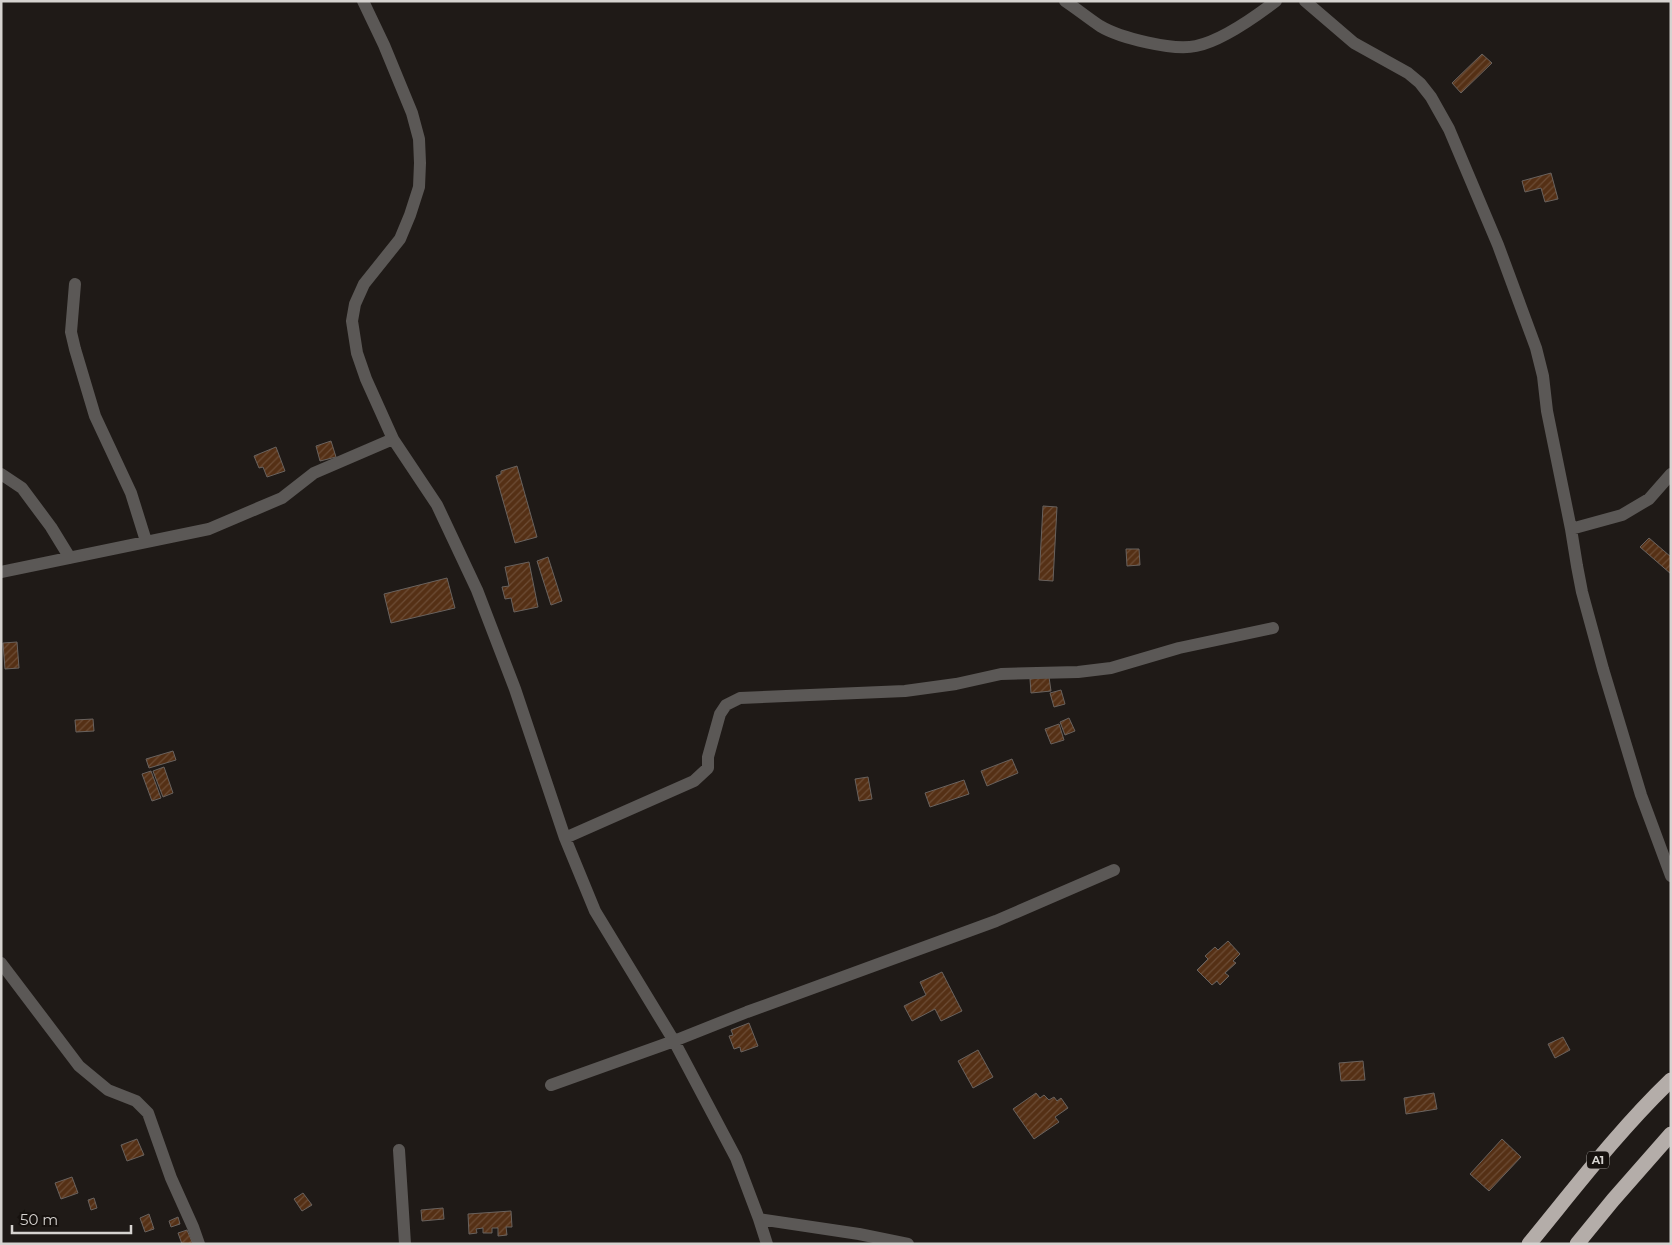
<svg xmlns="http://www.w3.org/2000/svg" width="1672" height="1245" viewBox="0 0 1672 1245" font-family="Montserrat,sans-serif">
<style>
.building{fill:url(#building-hatch);stroke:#69625e}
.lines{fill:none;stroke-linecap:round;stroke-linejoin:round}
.minor{stroke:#5b5856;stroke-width:12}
.highway{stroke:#b4ada9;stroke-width:15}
.labels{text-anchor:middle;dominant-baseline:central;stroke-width:4;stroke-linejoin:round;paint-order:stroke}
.shield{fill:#16110e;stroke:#9c9996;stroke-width:1}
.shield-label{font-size:11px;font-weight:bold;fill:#d6d3d0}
</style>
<defs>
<pattern id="building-hatch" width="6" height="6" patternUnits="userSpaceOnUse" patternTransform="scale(1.25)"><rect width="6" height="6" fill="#553015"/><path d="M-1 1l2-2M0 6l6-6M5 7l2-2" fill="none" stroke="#6d4d36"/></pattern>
</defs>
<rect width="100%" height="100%" fill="#1f1a17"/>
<!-- building -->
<path class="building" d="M1482 54 1492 63 1461 93 1452 83Z
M1551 173 1558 199 1545 202 1541 188 1525 192 1522 181Z
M331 441 336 457 320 461 316 446Z
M276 447 285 471 267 477 263 467 259 468 254 456Z
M517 466 537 537 515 543 496 476 501 474V471Z
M1043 506 1057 507 1053 581 1039 580Z
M1649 538 1671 557V574L1640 547Z
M1126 549H1139L1140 565 1127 566Z
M548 557 562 601 551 605 537 561Z
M529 562 538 607 514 612 511 598 505 599 502 587 509 586 505 567Z
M447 578 455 608 391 623 384 594Z
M17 642 19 668 5 669 3 643Z
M1049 677 1051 691 1031 693 1030 679Z
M1061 690 1065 704 1054 707 1050 693Z
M1069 718 1075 731 1065 735 1060 722Z
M93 719 94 731 76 732 75 720Z
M1059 724 1064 740 1051 744 1045 729Z
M173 751 176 760 149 768 146 759Z
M1012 759 1018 773 987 786 981 771Z
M164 767 173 793 163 797 153 771Z
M151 771 161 798 152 801 142 774Z
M868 777 872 799 859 801 855 779Z
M964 780 969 794 930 807 925 793Z
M1228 941 1240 954 1233 961 1236 963 1225 973 1229 976 1220 985 1217 981 1212 985 1197 970 1208 959 1205 956 1215 947 1218 950Z
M942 972 962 1011 941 1021 935 1009 912 1021 904 1006 926 995 920 982Z
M749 1023 758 1046 741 1052 740 1047 734 1049 729 1036 733 1035 731 1030Z
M1563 1037 1570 1050 1555 1058 1548 1044Z
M978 1050 993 1077 973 1088 958 1061Z
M1363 1061 1365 1080 1341 1081 1339 1063Z
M1036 1093 1040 1098 1044 1095 1049 1100 1054 1097 1057 1101 1061 1098 1068 1108 1055 1117 1059 1122 1034 1139 1013 1109Z
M1434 1093 1437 1109 1406 1114 1404 1098Z
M137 1139 144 1155 127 1161 121 1145Z
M1502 1139 1521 1157 1489 1191 1470 1174Z
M72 1177 78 1193 61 1199 55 1183Z
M303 1193 312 1205 302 1211 294 1199Z
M94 1198 97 1208 91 1210 88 1200Z
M443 1208 444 1219 422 1221 421 1210Z
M511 1211 512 1227H506L507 1235 498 1236V1228H492V1233H483V1228L476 1229 477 1233 469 1234 468 1214Z
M149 1214 154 1229 145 1232 140 1218Z
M178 1217 180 1224 171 1227 169 1221Z
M187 1230 193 1244H182L178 1233Z"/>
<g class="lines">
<!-- minor -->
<path class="minor" d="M363 1 384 45 412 113 419 139 420 163 419 187 410 215 400 239 364 284 355 304 352 321 357 353 366 379 393 439 437 505 477 590 515 689 565 838 595 911 674 1041 736 1158 759 1219 767 1244
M1065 1C1077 9 1088 18 1100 26 1120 38 1173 51 1196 46 1221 41 1255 17 1276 1
M1305 1 1354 43 1408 73 1420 83 1431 97 1449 129 1498 245 1536 348 1543 376 1547 411 1571 529 1577 566 1582 592 1603 669 1641 795 1671 876
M75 284 71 332 75 349 95 416 131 493 146 541
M1 474 22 488 51 527 70 558
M1571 529 1622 515 1649 499 1671 474
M1 572 209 529 282 498 314 473 393 439
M565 838 694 781 708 768V757L720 714 726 705 740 698 905 691 956 684 1001 674 1078 672 1111 668 1179 648 1273 628
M1 963 79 1066 108 1090 136 1101 148 1113 171 1178 193 1227 199 1244
M551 1085 674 1041 747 1012 996 921 1114 870
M399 1150 405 1244
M759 1219 859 1234 908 1244"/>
<!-- highway -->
<path class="highway" d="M1529 1244C1575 1188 1619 1130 1671 1080
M1577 1244 1613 1200 1671 1134"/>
</g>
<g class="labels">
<!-- shield labels -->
<rect class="shield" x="1587" y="1151.5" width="22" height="17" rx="4"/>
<g class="shield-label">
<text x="1598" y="1160">A1</text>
</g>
</g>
<!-- border -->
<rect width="1672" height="1245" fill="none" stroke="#d6d3d0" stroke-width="5"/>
<!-- scale -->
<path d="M12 1225v8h119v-8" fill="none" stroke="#d6d3d0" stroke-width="2.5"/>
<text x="20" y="1225" font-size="15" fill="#d6d3d0" stroke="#16110e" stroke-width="4" paint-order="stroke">50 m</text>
</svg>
